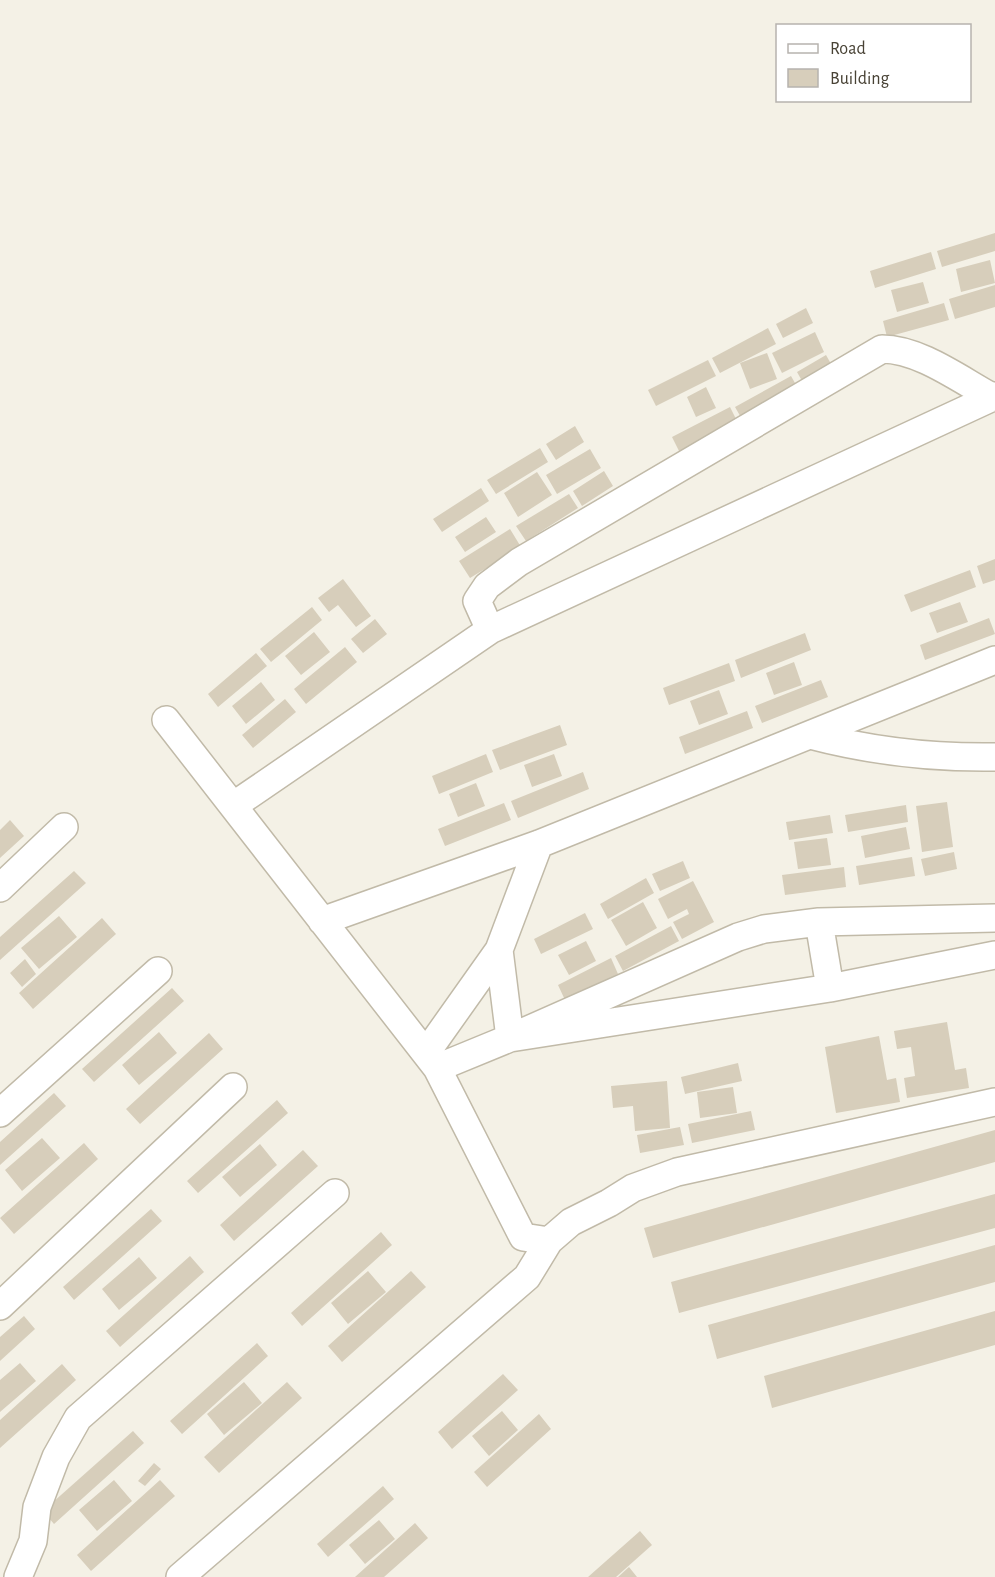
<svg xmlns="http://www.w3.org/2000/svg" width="995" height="1577" viewBox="0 0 995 1577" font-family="'Alegreya Sans',sans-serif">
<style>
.building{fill:#d7cebb}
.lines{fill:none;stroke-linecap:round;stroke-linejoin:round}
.street-casing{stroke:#c1baa8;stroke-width:30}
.street{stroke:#fff;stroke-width:27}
</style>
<rect width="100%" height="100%" fill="#f4f1e6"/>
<!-- building -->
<path class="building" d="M995 233V251L942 267 937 251Z
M931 252 936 269 875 288 870 271Z
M990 260 995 283 961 292 956 269Z
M923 282 929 303 897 312 891 290Z
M995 285V307L955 319 949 299Z
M944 303 949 320 887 337 883 321Z
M806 308 813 323 783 338 776 324Z
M768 328 776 344 720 373 712 358Z
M815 332 824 352 782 373 772 353Z
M767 353 777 379 750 389 740 363Z
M826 355 835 371 806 388 797 372Z
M708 360 716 376 656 406 648 390Z
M791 376 799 390 743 421 735 407Z
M706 387 716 408 696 417 687 397Z
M730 407 738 423 680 453 672 437Z
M575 426 584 442 556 460 546 444Z
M540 448 548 462 496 494 487 480Z
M590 449 601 468 557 494 546 475Z
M604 471 613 486 582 506 573 491Z
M537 472 552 495 518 517 504 493Z
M481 488 489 501 442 532 433 519Z
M569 494 578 508 526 541 516 526Z
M486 517 496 532 465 552 455 537Z
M510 529 521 547 470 578 459 561Z
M995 559V580L983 584 977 566Z
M970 570 976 587 911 612 904 595Z
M343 579 371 616 356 627 338 605 329 612 318 598Z
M960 602 968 622 937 633 929 613Z
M312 607 322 620 271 662 260 649Z
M989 618 995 634 925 660 920 645Z
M375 619 387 634 363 653 351 639Z
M314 632 330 652 301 675 285 656Z
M805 633 811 650 741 678 735 660Z
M345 647 357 662 306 704 294 689Z
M256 653 267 666 218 707 208 694Z
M794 662 802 685 774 695 766 673Z
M729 663 735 681 669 705 663 688Z
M821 680 828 697 762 723 755 706Z
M261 682 275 700 246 724 232 706Z
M719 690 728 714 699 725 690 701Z
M285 699 296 712 253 748 242 735Z
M747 711 753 728 685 754 679 737Z
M560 725 567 745 500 770 492 750Z
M486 754 493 772 439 794 432 776Z
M554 754 562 776 532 787 524 765Z
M583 772 589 789 518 818 511 801Z
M476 783 485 806 458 817 449 794Z
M947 802 953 847 922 852 916 806Z
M504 803 511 820 445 846 438 829Z
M906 805 908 822 848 832 845 815Z
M830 815 833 833 789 840 786 822Z
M10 820 24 836 0 858V830Z
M906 827 910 849 865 858 861 836Z
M827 838 831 865 798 869 794 842Z
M954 852 957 869 925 876 921 859Z
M912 857 915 876 859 885 856 866Z
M683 861 690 878 660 891 652 874Z
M844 867 846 887 785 895 782 875Z
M74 871 86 883 0 960V937Z
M646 878 654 893 608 919 600 904Z
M693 881 714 922 682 939 673 922 689 914 687 909 668 919 658 899Z
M643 902 657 928 626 946 611 920Z
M585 913 593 929 541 954 534 939Z
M59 916 77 937 39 969 21 948Z
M102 918 116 934 33 1009 19 993Z
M671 926 679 941 623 971 615 956Z
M586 941 596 961 569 975 558 955Z
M611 958 618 974 565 1000 558 985Z
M25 959 36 974 22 987 10 973Z
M172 988 184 1001 94 1082 82 1069Z
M947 1022 955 1070 966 1068 969 1088 907 1098 904 1078 915 1076 911 1047 897 1049 894 1031Z
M159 1032 177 1053 139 1085 122 1065Z
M209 1033 223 1049 140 1124 126 1109Z
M879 1036 887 1080 896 1078 900 1102 836 1113 825 1047Z
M738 1063 742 1081 685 1094 681 1077Z
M667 1081 670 1128 635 1131 633 1106 613 1108 611 1086Z
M733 1087 737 1113 700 1118 697 1092Z
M54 1093 66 1106 0 1165V1142Z
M277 1100 288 1113 198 1193 187 1181Z
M751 1111 755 1130 692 1143 688 1124Z
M680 1127 684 1145 640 1153 637 1135Z
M995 1130V1162L653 1258 644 1228Z
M42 1138 60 1158 22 1191 5 1170Z
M84 1143 98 1159 14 1234 0 1218Z
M260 1144 277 1165 240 1197 222 1177Z
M303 1150 318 1166 234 1241 220 1225Z
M995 1194V1228L679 1313 671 1282Z
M151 1209 162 1221 74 1300 63 1287Z
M381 1232 392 1245 302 1326 291 1313Z
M995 1245V1282L717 1359 708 1325Z
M190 1256 204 1272 120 1347 106 1331Z
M139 1257 157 1278 119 1310 102 1289Z
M368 1271 386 1292 348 1324 331 1303Z
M411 1271 426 1287 342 1362 328 1346Z
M995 1311V1345L772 1408 764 1376Z
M24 1316 35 1329 0 1361V1337Z
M257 1343 268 1356 182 1434 170 1421Z
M20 1363 36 1381 0 1412V1380Z
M62 1364 76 1380 0 1448V1420Z
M503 1374 518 1390 452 1449 438 1432Z
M244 1382 262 1403 224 1435 207 1414Z
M287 1382 302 1398 219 1473 204 1457Z
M502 1411 518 1430 489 1456 472 1436Z
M539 1414 551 1429 487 1487 474 1472Z
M133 1431 144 1443 54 1524 43 1511Z
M154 1463 161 1469 145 1486 138 1481Z
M114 1480 132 1501 97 1531 79 1510Z
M160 1480 175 1496 91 1571 77 1555Z
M383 1486 394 1499 328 1557 317 1544Z
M379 1520 395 1539 365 1564 349 1545Z
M415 1523 428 1538 384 1577H355Z
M640 1531 652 1545 616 1577H588Z
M629 1567 637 1577H618Z"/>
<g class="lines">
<defs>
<path id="street" d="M490 630 477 601 487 586 519 562 882 349C919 349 959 379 992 397
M166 720 437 1068 523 1237 549 1241 527 1277 180 1577
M810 735C871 751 932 758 995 757
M233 806 490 630 995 396
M0 888 64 827
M322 921 539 844 995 660
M819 922 830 988
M499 950 510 1038 738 937 764 929 819 922 995 918
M426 1053 499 950 539 844
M437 1068 510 1038 830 988 995 955
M0 1113 158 971
M549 1241 571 1222 609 1203 633 1188 677 1172 995 1102
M0 1306 233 1087
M18 1577 33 1541 37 1507 56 1457 78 1418 335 1193"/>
</defs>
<!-- street casing -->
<use href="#street" class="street-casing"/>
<!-- street -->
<use href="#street" class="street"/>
</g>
<!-- legend -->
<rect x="776" y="24" width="195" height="78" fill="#ffffff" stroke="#b6b3ae" stroke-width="1.5"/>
<rect x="788" y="44" width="30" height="9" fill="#ffffff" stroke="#b6b3ae" stroke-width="1.5"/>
<text x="830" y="54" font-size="18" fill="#484235">Road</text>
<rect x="788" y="69" width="30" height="18" fill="#d7cebb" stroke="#b6b3ae" stroke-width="1.5"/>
<text x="830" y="84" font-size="18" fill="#484235">Building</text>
</svg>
